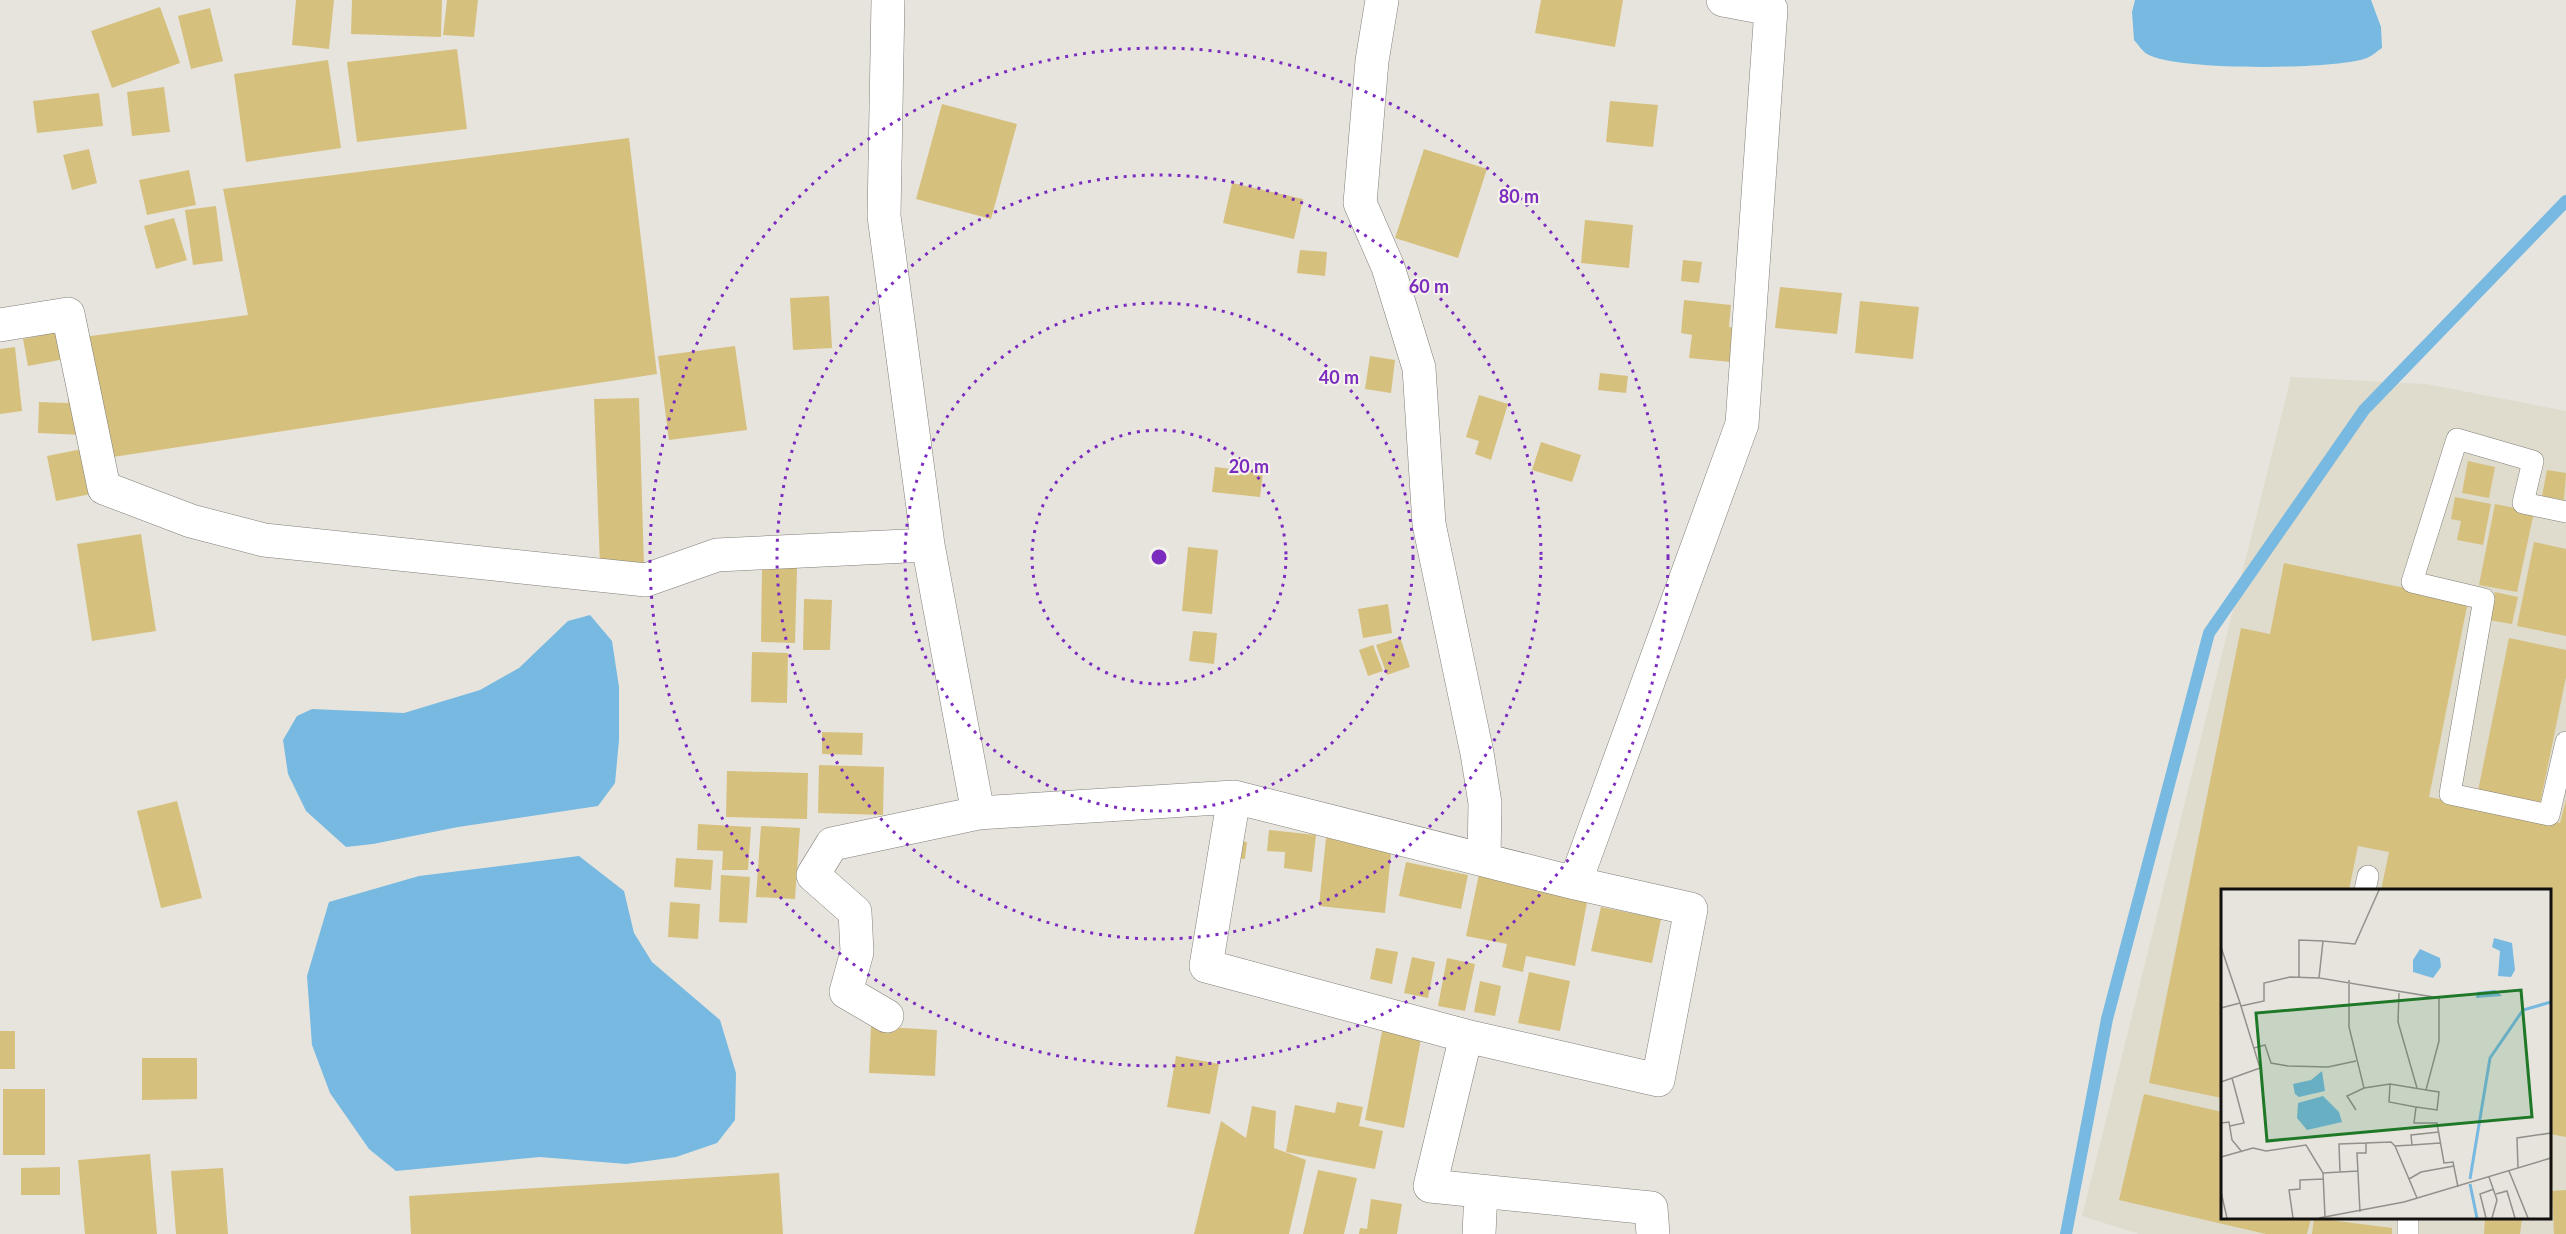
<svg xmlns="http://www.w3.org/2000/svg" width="2566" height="1234" viewBox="0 0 2566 1234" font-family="Lato,sans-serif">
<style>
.built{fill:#dfdbcd;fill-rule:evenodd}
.water{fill:#77b9e0}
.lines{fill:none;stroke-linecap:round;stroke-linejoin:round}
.stream{stroke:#77b9e0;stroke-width:12}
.building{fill:#d6c07e}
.service-casing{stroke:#807e78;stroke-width:22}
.minor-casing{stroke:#807e78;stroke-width:34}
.service{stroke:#fff;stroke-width:21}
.minor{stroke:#fff;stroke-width:33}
.ring{fill:none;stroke:#7b2cbf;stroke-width:3;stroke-dasharray:3 6}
.inset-river{fill:none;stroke:#77b9e0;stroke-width:3}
.inset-road{fill:none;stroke:#92908b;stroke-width:1.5}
.view{fill:#1e7827;fill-opacity:0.15;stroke:#1e7827;stroke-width:3}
.inset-edge{fill:none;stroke:#12110f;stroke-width:3}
.centre{fill:#7b2cbf;stroke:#f4f2eb;stroke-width:3}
.ring-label{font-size:18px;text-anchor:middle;font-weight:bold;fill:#7b2cbf;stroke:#f4f2eb;stroke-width:4.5;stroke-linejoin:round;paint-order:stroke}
</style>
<rect width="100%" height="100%" fill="#e7e4de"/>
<!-- built -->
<path class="built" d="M2291 377 2426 384 2566 411V1234H2139L2082 1216ZM2222 890H2550V1218H2222Z"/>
<!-- water -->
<path class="water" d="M2135 0H2371L2381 27 2382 48C2377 51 2372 56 2367 58 2335 70 2174 71 2147 54 2142 51 2138 44 2134 40L2132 12Z
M590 615 612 641 619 687V740L615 783 598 806 458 827 373 844 346 847 306 811 288 774 283 740 297 716 312 709 404 713 480 690 519 668 568 621Z
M579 856 624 891 634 933 652 962 720 1020 736 1073 735 1120 717 1143 676 1157 626 1164 540 1157 396 1171 369 1149 330 1093 312 1045 307 976 329 902 419 876Z"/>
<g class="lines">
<!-- stream -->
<path class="stream" d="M2066 1234 2107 1019 2209 633 2364 410 2566 201"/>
</g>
<!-- building -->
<path class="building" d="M296 0H334L329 49 292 45Z
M352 0H442L441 37 351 34Z
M447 0H478L474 37 443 35Z
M1541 0H1623L1615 47 1535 33Z
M160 7 180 63 112 88 91 31Z
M210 8 223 61 191 69 178 16Z
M457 49 467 129 357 142 347 62Z
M328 60 341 148 246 162 234 74Z
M164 87 170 132 132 136 127 92Z
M99 93 103 126 37 133 33 101Z
M1610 101 1658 105 1653 147 1606 142Z
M942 104 1017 124 991 219 916 199Z
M629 138 657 374 100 459 83 337 248 315 223 189Z
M89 149 97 183 72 190 63 155Z
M1424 149 1487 169 1458 258 1395 238Z
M189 170 196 205 147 215 139 180Z
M1232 183 1303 199 1294 239 1223 223Z
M216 206 223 261 193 265 185 210Z
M174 218 187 260 156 269 144 226Z
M1585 220 1633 225 1629 268 1581 263Z
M1300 250 1327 252 1325 276 1297 273Z
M1683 260 1702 262 1699 283 1681 281Z
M1780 287 1842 293 1837 334 1775 328Z
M829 296 832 348 793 350 790 298Z
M1684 300 1731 305 1729 327 1735 328 1731 362 1689 358 1692 335 1681 333Z
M1860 301 1919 307 1913 359 1855 353Z
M65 330 70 358 28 366 23 339Z
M735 346 747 430 669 440 658 356Z
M15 347 22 411 0 414V349Z
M1370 356 1395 360 1391 393 1365 389Z
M1600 373 1628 376 1626 393 1598 390Z
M1479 395 1508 404 1491 460 1475 454 1479 441 1466 437Z
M68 396H85L83 435 38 433 39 402 68 403Z
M639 398 644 566 600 567 594 399Z
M1541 442 1581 455 1572 482 1532 470Z
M87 448 96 493 56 501 47 456Z
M2468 461 2495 467 2489 498 2462 493Z
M1215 467 1263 473 1260 497 1212 492Z
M2547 470 2566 473 2564 500 2542 496Z
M2455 497 2491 504 2483 545 2457 540 2461 521 2451 519Z
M2495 504 2534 512 2517 592 2479 585Z
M141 534 156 631 92 641 77 544Z
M2534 542 2566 549V636L2517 626Z
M1188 547 1218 550 1212 614 1182 611Z
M2284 563 2468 601 2429 797 2560 823 2566 800V1137L2550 1134V890H2381L2389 852 2358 846 2349 890H2222V1098L2149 1083 2241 628 2270 634Z
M762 567 797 568 795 643 761 642Z
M2495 592 2518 597 2512 624 2489 620Z
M804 599 832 600 830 650H803Z
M1388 604 1392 633 1363 638 1358 609Z
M1193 631 1217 633 1214 664 1189 661Z
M1400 637 1410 667 1387 675 1376 645Z
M2509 638 2566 650V677L2539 809 2477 796Z
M1373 645 1383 671 1368 676 1359 650Z
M752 652 788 653 787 703 751 702Z
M822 732 863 733 862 755 822 754Z
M819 765 884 767 883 815 818 813Z
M727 771 808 773 807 819 726 817Z
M177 801 202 898 161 908 137 811Z
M698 824 751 827 748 870H722L723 851 697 850Z
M761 826 800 828 795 899 756 897Z
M1269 830 1316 835 1312 872 1284 868 1285 852 1267 851Z
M1326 838 1392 844 1385 913 1319 906Z
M1232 840 1247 842 1245 859 1229 858Z
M676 858 713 860 711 890 674 887Z
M1406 862 1468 875 1461 909 1399 896Z
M1479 874 1588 897 1575 966 1526 956 1523 972 1502 967 1507 944 1466 936Z
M721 875 750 877 747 923 719 922Z
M670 902 700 904 698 939 668 937Z
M1601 907 1661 919 1652 963 1591 951Z
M1376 948 1398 952 1392 984 1370 979Z
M1412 957 1435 962 1428 998 1404 993Z
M1447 958 1475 964 1465 1011 1438 1006Z
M1529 972 1570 981 1560 1031 1518 1023Z
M1480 981 1501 986 1495 1016 1474 1012Z
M871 1026 937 1030 935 1076 869 1073Z
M1383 1026 1422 1034 1404 1128 1365 1120Z
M0 1031H15V1069H0Z
M1176 1056 1219 1064 1210 1114 1167 1107Z
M142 1058H197V1099L142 1100Z
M3 1089H45V1155H3Z
M2144 1094 2222 1112V1218H2311L2307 1234H2266L2119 1200Z
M1337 1102 1363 1107 1359 1126 1383 1131 1375 1169 1286 1152 1295 1105 1335 1113Z
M1252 1106 1276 1111 1274 1148 1306 1160 1289 1234H1194L1221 1121 1246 1138Z
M150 1154 157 1234H85L78 1160Z
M60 1167V1195H21V1168Z
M223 1168 228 1234H176L171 1171Z
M1318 1170 1357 1178 1344 1234H1303Z
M779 1173 783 1234H411L409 1196Z
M2566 1190V1234H2554L2552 1191Z
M1371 1199 1402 1204 1397 1234H1359L1360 1228 1367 1229Z
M2314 1218 2392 1228V1234H2312Z
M2485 1218H2522L2520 1234H2484Z"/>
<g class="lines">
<defs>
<path id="service" d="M2566 512 2523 503 2533 461 2457 439 2412 582 2484 599 2450 794 2549 815 2566 742
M2365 890 2368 876
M2408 1234V1218"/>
<path id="minor" d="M1382 0 1372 61 1360 203 1388 267 1419 368 1429 524 1477 753 1485 803 1484 859
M0 325 68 314 104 488 191 521 264 540 646 580 717 555 928 545
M1234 797 1206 966 1466 1036 1430 1186 1651 1208 1653 1234
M978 813 1234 797 1575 883 1742 424 1771 9 1723 0
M887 1016 846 992 857 952 855 912 813 875 832 844 978 813 928 545 884 216 888 0
M1466 1036 1658 1080 1691 909 1575 883
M1479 1234 1481 1191"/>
</defs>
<!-- service casing -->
<use href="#service" class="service-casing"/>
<!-- minor casing -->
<use href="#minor" class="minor-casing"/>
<!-- service -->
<use href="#service" class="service"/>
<!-- minor -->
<use href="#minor" class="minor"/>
</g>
<!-- distance rings -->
<g class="ring">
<circle cx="1159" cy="557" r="127"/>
<circle cx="1159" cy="557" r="254"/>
<circle cx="1159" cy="557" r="382"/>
<circle cx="1159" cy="557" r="509"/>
</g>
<!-- overview -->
<g transform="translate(2221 889)">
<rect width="330" height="330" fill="#e7e4de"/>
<path d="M273 49 291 54 294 81 290 88 277 87 279 62 271 58ZM199 60 219 69 220 78 212 89 192 83V71ZM274 101 281 107 255 109 256 103ZM101 182 104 202 78 208 74 205 72 195 90 191ZM102 207 118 223 121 233 86 241 76 229 77 214Z" fill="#77b9e0"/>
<path class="inset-river" d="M249 290 269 169 302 121 330 113M249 295 256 329"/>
<path class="inset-road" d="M0 58 19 114M78 88V51L102 52M128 91V138L143 199 126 207 135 221M178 104 177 133 196 199M20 117 43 112V94L69 88 98 89M0 119 19 114 39 179 0 193M33 159 44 156 50 174 67 177 107 178 135 172M169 195 168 213 195 218 193 234H216L223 274 232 273 237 298M143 199 169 195 205 201 218 152V109L98 89 102 52 134 55 158 1M195 218 216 221 218 203 205 201M0 234 8 233 11 251 21 263M9 237 23 234 11 189M191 256 219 254M0 268 32 259 45 262 85 256 102 284 104 328M297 279 296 249 330 244M288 282 307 329M119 283 118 255 145 254M102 284 137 282M268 288 276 311 271 329M188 290 200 283 233 277M0 303 6 329M275 305 286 302 294 329M196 309 174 257 191 256 190 246 218 243M139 323 136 264H145V254L170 253 174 257M72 329 68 301 79 300V291L103 290M98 329 183 313 330 269M265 329 259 305 273 300"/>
<path class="view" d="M300 101 311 228 46 252 35 124Z"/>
<rect width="330" height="330" class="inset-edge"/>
</g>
<circle cx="1159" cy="557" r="9" class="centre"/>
<g class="ring-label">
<text x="1519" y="203">80 m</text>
<text x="1429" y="293">60 m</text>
<text x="1339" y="384">40 m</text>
<text x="1249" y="473">20 m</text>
</g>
</svg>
